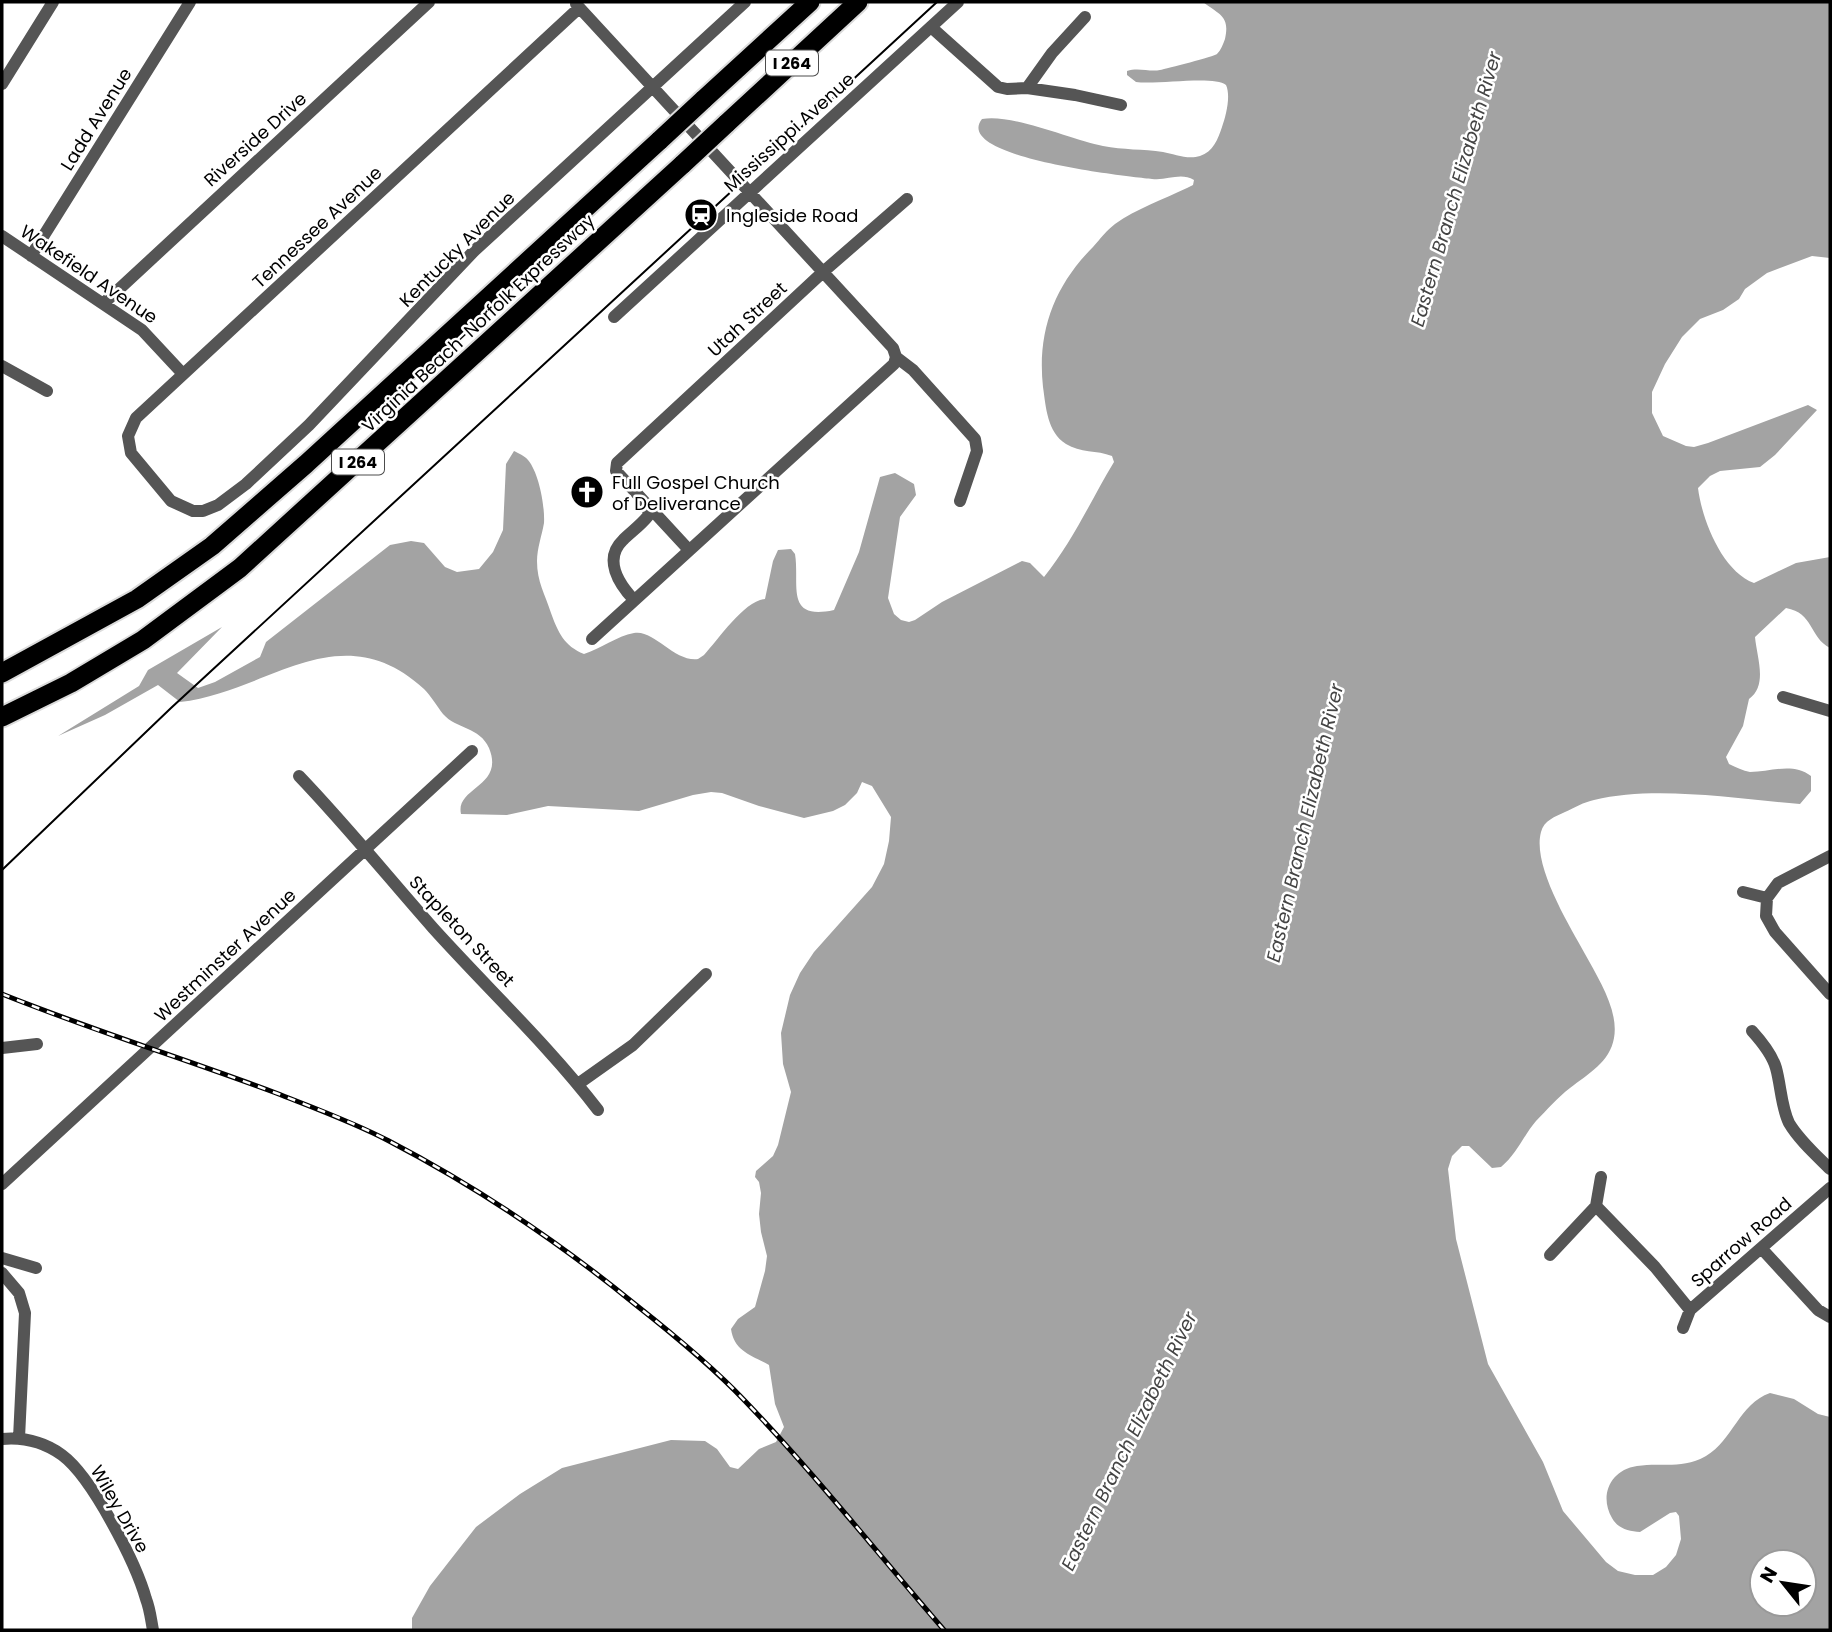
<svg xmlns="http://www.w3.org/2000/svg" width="1832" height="1632" viewBox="0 0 1832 1632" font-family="Poppins,sans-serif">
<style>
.water{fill:#a3a3a3;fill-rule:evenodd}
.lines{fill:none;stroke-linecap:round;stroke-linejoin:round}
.highway-casing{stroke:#dbdbdb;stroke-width:23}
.minor{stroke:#555;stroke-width:12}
.highway{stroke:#000;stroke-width:19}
.tram{stroke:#000;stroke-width:2}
.rail-casing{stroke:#000;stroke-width:5}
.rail{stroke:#fff;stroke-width:2.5;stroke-dasharray:8;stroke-linecap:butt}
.highway-bridge-casing{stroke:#dbdbdb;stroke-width:23;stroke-linecap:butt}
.highway-bridge{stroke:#000;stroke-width:19}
.labels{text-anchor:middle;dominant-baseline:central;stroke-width:5;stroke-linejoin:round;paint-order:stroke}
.shield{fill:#fff;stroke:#4c4c4c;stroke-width:2}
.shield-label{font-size:16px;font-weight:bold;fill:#000}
.street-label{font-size:18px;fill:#000;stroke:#fff}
.poi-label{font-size:18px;fill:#000;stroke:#fff;text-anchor:start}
.water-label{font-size:19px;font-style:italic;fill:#444;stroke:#fff}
</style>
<rect width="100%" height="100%" fill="#fff"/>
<!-- water -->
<path class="water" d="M1203 2H1830V258L1812 256 1767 273 1745 289 1739 299 1723 310 1700 319 1682 337 1665 364 1652 392V413L1663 436 1686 446 1694 447 1708 443 1808 405 1817 410 1775 455 1760 467 1720 471 1710 476 1698 488C1702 520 1722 571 1754 583L1796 563 1830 557V648C1809 637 1814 613 1786 608L1755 637C1757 658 1768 685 1749 699L1743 726 1726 757 1729 764C1736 767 1743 771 1750 772 1771 772 1792 762 1811 776V791L1800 804C1736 799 1656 785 1594 800 1584 802 1574 808 1565 812 1555 817 1544 820 1541 832 1532 865 1569 925 1585 954 1598 978 1619 1010 1614 1038 1610 1062 1588 1074 1570 1088 1558 1097 1547 1110 1536 1121 1524 1135 1516 1155 1501 1167L1492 1168 1469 1146H1462L1452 1156 1448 1169 1456 1239 1488 1364 1543 1462 1563 1511 1606 1562 1618 1571 1635 1575H1653L1666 1567 1676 1555 1681 1539 1679 1516 1676 1512 1670 1513 1640 1532C1629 1531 1618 1529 1612 1518 1599 1496 1610 1470 1637 1466 1662 1462 1681 1470 1706 1456 1733 1440 1739 1404 1770 1393L1794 1399 1818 1414 1830 1417V1630H412V1618L430 1586 476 1527 520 1494 562 1468 671 1440 705 1441 717 1449 730 1467 738 1469 759 1449 776 1442 784 1427 775 1404 769 1365C751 1355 734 1351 731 1329L738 1319 755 1307 765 1271 767 1256 761 1232 759 1214 761 1193 759 1182 755 1177 756 1171 773 1156 778 1145 791 1092 783 1064 781 1033 790 995 800 973 814 952 872 887 884 864 889 841 891 817 872 786 862 782 857 793 845 805 833 811 804 818 759 806 722 793 711 792 693 795 639 811 548 806 507 815 461 814C455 787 505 787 489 748 480 727 456 729 443 714 437 706 431 696 424 689 339 612 269 692 180 702L158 685 105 715 58 736 139 686 148 670 222 627 177 673 198 688 215 682 260 657 266 642 390 545 411 541 424 543 445 567 457 572 479 569 493 552 503 530 506 464 514 451C518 453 525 456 528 460 539 473 545 506 544 523 542 535 537 548 537 561 537 582 545 594 551 613 558 632 564 646 584 654 600 649 617 636 634 633 654 629 674 662 698 659L704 655C719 639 744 601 765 599L773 561 778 550 791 549 795 554C800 584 784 621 834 610L859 552 880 477 895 473 914 484 916 495 900 517 888 598 894 614 901 620 909 622 915 620 942 602 1022 561 1030 563 1044 577C1073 541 1091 500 1114 462L1112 456C1097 450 1080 453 1066 444 1047 432 1046 407 1043 387 1037 332 1054 286 1093 247 1100 239 1107 230 1115 224 1136 209 1164 199 1187 188L1193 185 1194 180C1180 172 1167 181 1152 179 1132 177 951 158 982 119 1011 113 1072 140 1103 146 1123 150 1143 149 1163 152 1174 154 1188 160 1200 156 1213 152 1218 139 1222 127 1226 116 1231 96 1226 85 1214 75 1157 85 1136 82L1127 75V71C1138 67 1149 72 1160 70 1166 69 1215 56 1217 54 1221 50 1223 44 1225 39 1230 16 1220 15 1203 2ZM1762 1562H1804V1604H1762Z"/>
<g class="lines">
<defs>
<path id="highway" d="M703 100 810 2
M726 124 858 2
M2 673 137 599 212 546 306 464 660 140
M2 717 71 683 143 640 240 568 683 164"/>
</defs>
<!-- highway casing -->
<use href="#highway" class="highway-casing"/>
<!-- minor -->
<path class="minor" d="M576 4 893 348 896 357 913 370 975 439 977 451 960 501
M579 8 136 418 128 436 131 453 171 501 193 511H203L218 505 246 484 309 425 473 252 745 2
M931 27 998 87 1007 89 1027 88 1075 95 1121 105
M2 84 53 2
M1027 88 1052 53 1085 17
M2 236 142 330 183 374
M31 256 190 2
M104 303 429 2
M614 317 958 2
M2 366 47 391
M689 550 616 471 617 463 823 272 907 199
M634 600C619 584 603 559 623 540 631 532 641 525 648 516L649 506
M592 639 894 364 896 357
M1783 697 1830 711
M299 776C346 825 388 877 433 928 488 989 548 1045 598 1110
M1743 892 1767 898
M1767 898 1766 916 1775 932 1830 994
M1767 898 1778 883 1830 856
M1752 1031C1762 1042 1772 1054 1776 1068 1781 1086 1781 1106 1789 1123 1799 1140 1816 1155 1830 1169
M2 1048 37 1044
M578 1084 633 1045 706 974
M2 1184 472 751
M1596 1206 1655 1267 1690 1310
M1762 1249 1818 1310 1830 1317
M1550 1255 1596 1206 1601 1177
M2 1258 36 1268
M2 1273 19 1293 25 1313 19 1438
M1683 1328 1690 1310 1830 1188
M2 1439C24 1437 44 1442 62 1455 92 1477 136 1563 146 1599 150 1609 151 1620 153 1630"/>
<!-- highway -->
<use href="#highway" class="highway"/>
<!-- tram -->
<path class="tram" d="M2 870 171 708 937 2"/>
<defs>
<path id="rail" d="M2 994C92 1030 185 1059 276 1093 314 1108 353 1122 389 1141 477 1187 559 1242 636 1305 674 1335 712 1366 745 1401 815 1474 878 1554 944 1630"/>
</defs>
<!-- rail casing -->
<use href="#rail" class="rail-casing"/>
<!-- rail -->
<use href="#rail" class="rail"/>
<defs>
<path id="highway-bridge" d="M660 140 703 100
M683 164 726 124"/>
</defs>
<!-- highway-bridge casing -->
<use href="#highway-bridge" class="highway-bridge-casing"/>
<!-- highway-bridge -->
<use href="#highway-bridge" class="highway-bridge"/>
</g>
<!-- icons -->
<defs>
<symbol id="station-disc" viewBox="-11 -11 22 22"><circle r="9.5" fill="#000" stroke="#fff"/><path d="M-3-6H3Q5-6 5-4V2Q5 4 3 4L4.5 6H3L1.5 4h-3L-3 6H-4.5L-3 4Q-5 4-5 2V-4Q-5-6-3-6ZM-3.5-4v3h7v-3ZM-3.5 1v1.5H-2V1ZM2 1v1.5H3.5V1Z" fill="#fff"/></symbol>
<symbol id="church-disc" viewBox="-11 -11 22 22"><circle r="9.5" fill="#000" stroke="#fff"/><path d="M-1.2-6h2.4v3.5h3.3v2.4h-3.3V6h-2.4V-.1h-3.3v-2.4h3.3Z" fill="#fff"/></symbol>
</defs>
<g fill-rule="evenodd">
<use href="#station-disc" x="682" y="196" width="38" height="38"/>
<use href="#church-disc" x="568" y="473" width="38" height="38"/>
</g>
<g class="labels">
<!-- shield labels -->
<g class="shield">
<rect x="766" y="50.5" width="52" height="25" rx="5"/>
<rect x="332" y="449.5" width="52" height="25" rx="5"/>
</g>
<g class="shield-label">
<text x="792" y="63">I 264</text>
<text x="358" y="462">I 264</text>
</g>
<!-- street labels -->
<g class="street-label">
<text transform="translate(96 119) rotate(-58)">Ladd Avenue</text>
<text transform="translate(789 132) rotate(-42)">Mississippi Avenue</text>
<text transform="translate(255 139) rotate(-42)">Riverside Drive</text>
<text transform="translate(317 227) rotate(-43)">Tennessee Avenue</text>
<text transform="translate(457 249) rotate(-45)">Kentucky Avenue</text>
<text transform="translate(89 274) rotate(34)">Wakefield Avenue</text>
<text transform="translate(747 319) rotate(-43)">Utah Street</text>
<text transform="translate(478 323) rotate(-43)">Virginia Beach-Norfolk Expressway</text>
<text transform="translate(462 931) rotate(47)">Stapleton Street</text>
<text transform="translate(225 955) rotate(-43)">Westminster Avenue</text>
<text transform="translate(1741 1242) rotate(-41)">Sparrow Road</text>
<text transform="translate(120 1509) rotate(60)">Wiley Drive</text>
</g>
<!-- poi labels -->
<g class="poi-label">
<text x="726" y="215">Ingleside Road</text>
<text x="612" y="482">Full Gospel Church<tspan x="612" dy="21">of Deliverance</tspan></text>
</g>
<!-- water labels -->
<g class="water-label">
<text transform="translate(1456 189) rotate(-74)">Eastern Branch Elizabeth River</text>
<text transform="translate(1305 823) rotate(-77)">Eastern Branch Elizabeth River</text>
<text transform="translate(1129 1441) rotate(-64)">Eastern Branch Elizabeth River</text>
</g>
</g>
<!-- border -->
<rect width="1832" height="1632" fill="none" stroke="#000000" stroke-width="7"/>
<!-- north arrow -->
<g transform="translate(1783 1583) rotate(300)"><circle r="33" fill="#ffffff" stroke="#999999" stroke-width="2"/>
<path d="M0-5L12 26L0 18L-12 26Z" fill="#000000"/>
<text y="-10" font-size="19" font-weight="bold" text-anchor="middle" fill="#000000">N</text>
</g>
</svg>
